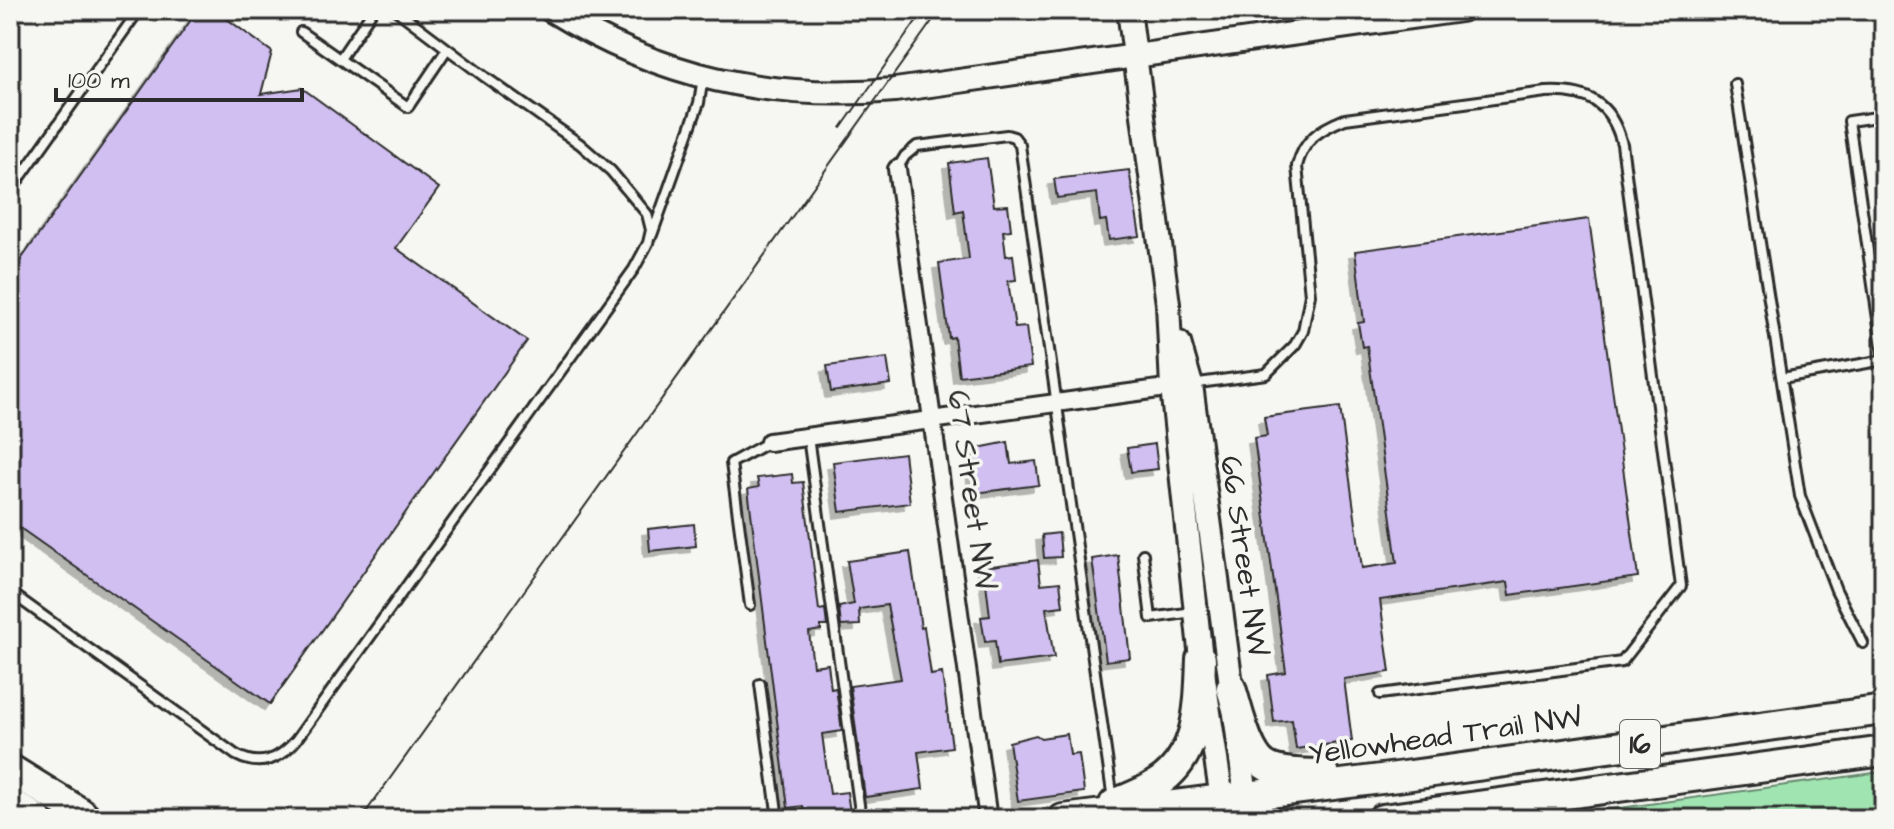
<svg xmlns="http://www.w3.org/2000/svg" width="1894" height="829" viewBox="0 0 1894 829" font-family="'Architects Daughter',sans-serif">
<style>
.green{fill:#a0e5b1;stroke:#66886e;stroke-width:2}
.building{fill:#d0bff0;stroke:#2b2b2b;stroke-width:2;filter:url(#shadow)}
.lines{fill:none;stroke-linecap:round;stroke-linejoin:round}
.lane-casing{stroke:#2b2b2b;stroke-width:14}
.street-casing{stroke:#2b2b2b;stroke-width:22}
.secondary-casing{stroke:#2b2b2b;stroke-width:28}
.highway-casing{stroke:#2b2b2b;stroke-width:34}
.lane{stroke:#f6f6f2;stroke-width:8}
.street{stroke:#f6f6f2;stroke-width:16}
.secondary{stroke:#f6f6f2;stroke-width:22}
.highway{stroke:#f6f6f2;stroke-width:28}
.tram{stroke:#2b2b2b;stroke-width:2}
.labels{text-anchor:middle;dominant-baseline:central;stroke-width:7;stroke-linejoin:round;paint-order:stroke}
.shield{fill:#f6f6f2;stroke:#686867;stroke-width:2}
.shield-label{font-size:28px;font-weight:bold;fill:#2b2b2b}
.street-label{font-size:30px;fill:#2b2b2b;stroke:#f6f6f2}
</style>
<defs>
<filter id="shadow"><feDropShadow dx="-6" dy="6" stdDeviation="0" flood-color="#0004"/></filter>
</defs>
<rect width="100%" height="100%" fill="#f6f6f2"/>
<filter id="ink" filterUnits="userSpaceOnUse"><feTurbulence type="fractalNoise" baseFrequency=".0125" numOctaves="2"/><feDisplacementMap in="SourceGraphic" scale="16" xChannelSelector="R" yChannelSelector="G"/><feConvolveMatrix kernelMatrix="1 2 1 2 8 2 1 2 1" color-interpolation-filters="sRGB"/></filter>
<g filter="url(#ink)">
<!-- green -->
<path class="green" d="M1881 772H1884V819H1540Z"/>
<!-- building -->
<path class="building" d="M198 10H215L272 52 261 94 302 88 439 188 396 248 527 341 270 704 10 521V275Z
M987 158 994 206 1008 205 1011 230 1003 231 1006 256 1013 255 1016 280 1008 281 1015 328 1026 327 1031 367 959 376 954 337 949 338 939 263 969 259 963 210 955 212 949 163Z
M1129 170 1140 236 1109 240 1106 220 1100 221 1097 193 1057 198 1054 179Z
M1589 219 1638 577 1510 595 1508 582 1380 600 1390 672 1344 679 1352 741 1296 749 1292 720 1274 722 1268 675 1286 672 1254 438 1267 436 1264 417 1340 407 1362 568 1397 563 1367 346 1362 347 1358 323 1364 322 1355 251Z
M887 358 891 384 831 392 827 366Z
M1008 442 1011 464 1036 461 1039 485 975 493 972 469H976L973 449Z
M1155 444 1158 469 1131 472 1127 448Z
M904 453 910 503 840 512 833 462Z
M792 474 793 483 803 482 819 610 825 609 827 626H821V630L809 632 813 666 828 664 831 689 836 688 842 731 822 734 830 794 847 792 851 819H805L803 806 788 808 748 489 759 487 757 478Z
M694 524 696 546 650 551 648 529Z
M1059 533 1061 557 1044 558 1042 535Z
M910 552 921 628 924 627 931 675 942 673 952 747 918 752 923 789 865 797 850 686 901 679 887 605 859 609 860 625 841 626 839 607 854 604 847 561Z
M1118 555 1130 658 1106 661 1092 559Z
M1038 560 1041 584 1060 582 1063 606 1046 608 1054 658 998 665 995 641 985 642 981 617 990 616 984 567Z
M1067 734 1070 755 1079 754 1084 792 1018 801 1009 742 1036 735 1041 738Z"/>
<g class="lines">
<defs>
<path id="lane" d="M301 32 408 107 447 49
M340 59 373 10
M1735 84 1800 496 1836 590 1863 643
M1884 116 1849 121 1884 360
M897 169 905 156 917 146 1007 135 1014 137 1020 145 1113 800
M10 192 139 10
M652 235 699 103 703 77
M1782 378 1884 360
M1191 384 1266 374 1295 345 1303 331 1310 295 1297 166C1304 139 1320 129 1345 119L1546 92C1587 90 1611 102 1622 144L1681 586 1622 662 1380 694
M808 437 861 819
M1143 554 1151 618 1193 612
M10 592 236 755C260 768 279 760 296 740L634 269 648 243 651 230 647 214 611 171 580 144 485 77 396 10
M750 605 731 463 769 442
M760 684 778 819"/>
<path id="street" d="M897 169 988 819
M769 442 1181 386"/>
<path id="secondary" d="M551 10C660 77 768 101 895 90L1461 10
M1129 10 1168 304 1172 387 1201 659 1225 819
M1179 343 1191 385 1249 819"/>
<path id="highway" d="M1231 688C1238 709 1247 757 1268 767 1283 775 1307 773 1324 774
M10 769 81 813 87 819
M10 802 37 819
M1114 804C1127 798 1141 794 1153 786 1200 759 1199 706 1201 659
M1063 819 1397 777 1884 710
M1382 819 1884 751"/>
</defs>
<!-- lane casing -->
<use href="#lane" class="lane-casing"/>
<!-- street casing -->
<use href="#street" class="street-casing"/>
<!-- secondary casing -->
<use href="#secondary" class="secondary-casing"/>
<!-- highway casing -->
<use href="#highway" class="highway-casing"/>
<!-- lane -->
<use href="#lane" class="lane"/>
<!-- street -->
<use href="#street" class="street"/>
<!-- secondary -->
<use href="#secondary" class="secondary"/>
<!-- highway -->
<use href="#highway" class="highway"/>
<!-- tram -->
<path class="tram" d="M841 128 924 10
M361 819 940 10"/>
</g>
</g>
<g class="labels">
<!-- shield labels -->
<rect class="shield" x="1620" y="720" width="40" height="48" rx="6"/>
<g class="shield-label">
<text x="1640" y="744">16</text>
</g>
<!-- street labels -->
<g class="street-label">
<text transform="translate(971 490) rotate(82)">67 Street NW</text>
<text transform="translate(1244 556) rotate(82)">66 Street NW</text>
<text transform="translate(1445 736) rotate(-8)">Yellowhead Trail NW</text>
</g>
</g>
<!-- margin -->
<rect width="1894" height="829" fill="none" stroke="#f6f6f2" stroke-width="40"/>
<rect x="20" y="20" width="1854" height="789" fill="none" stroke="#2b2b2b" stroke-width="3" filter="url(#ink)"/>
<!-- scale -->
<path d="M56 88v12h246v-12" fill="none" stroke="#2b2b2b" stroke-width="4"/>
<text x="68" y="88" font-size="24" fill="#2b2b2b" stroke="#f6f6f2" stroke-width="6" paint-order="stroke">100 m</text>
</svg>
